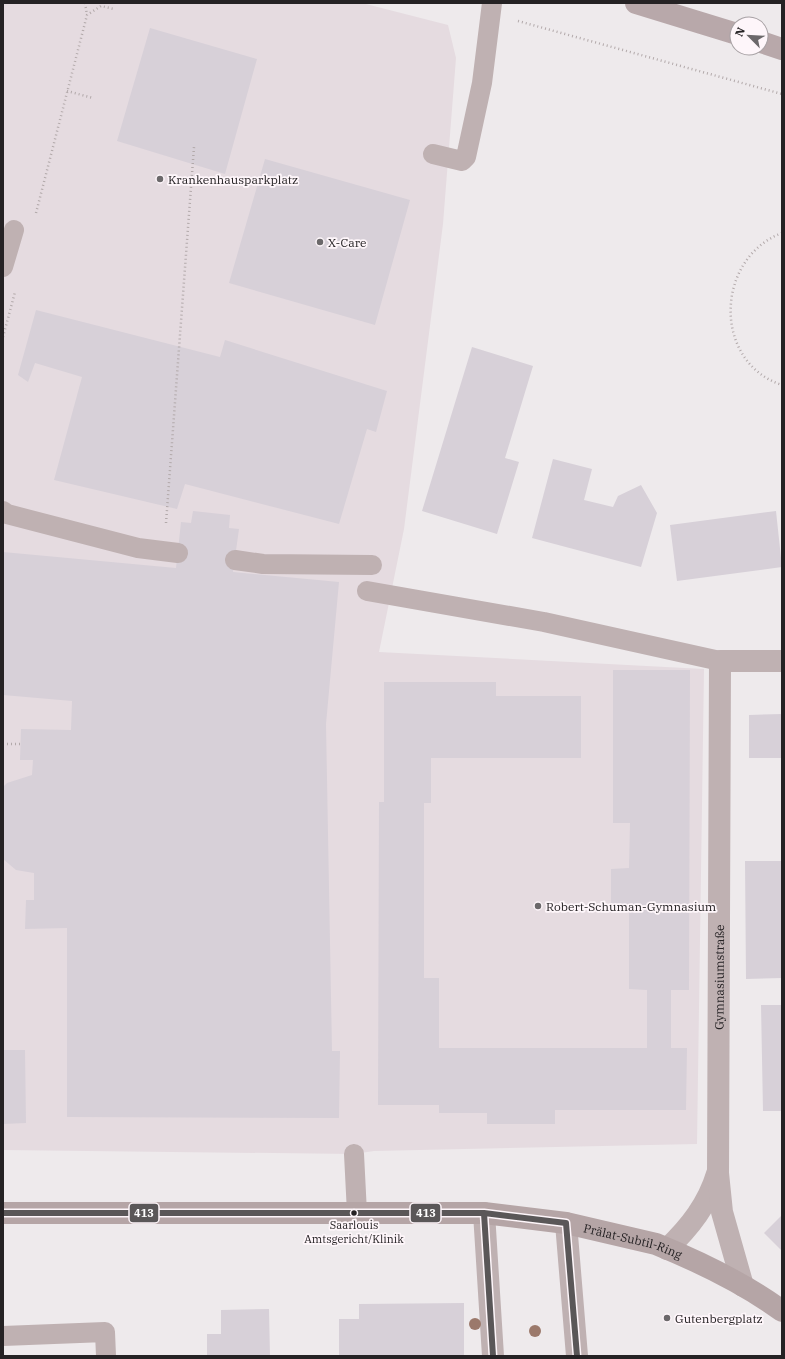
<svg xmlns="http://www.w3.org/2000/svg" width="785" height="1359" viewBox="0 0 785 1359" font-family="'IBM Plex Serif',serif">
<style>
.built{fill:#e5dbe0}
.building{fill:#d7d0d8}
.lines{fill:none;stroke-linecap:round;stroke-linejoin:round}
.path{stroke:#b2a9aa;stroke-width:2.5;stroke-dasharray:1 3;stroke-linecap:butt}
.lane{stroke:#bfb1b2;stroke-width:20}
.street{stroke:#bfb1b2;stroke-width:22}
.secondary{stroke:#b5a5a6;stroke-width:22}
.primary{stroke:#b8a8aa;stroke-width:22}
.bus-1-casing{stroke:#fef6fa;stroke-width:9}
.bus-1{stroke:#5a5758;stroke-width:6}
.tree{fill:#9b796b}
.poi-dot{fill:#6b686a;stroke:#fef6fa;stroke-width:1.5}
.bus-dot{fill:#252224;stroke:#fef6fa;stroke-width:1.5}
.labels{text-anchor:middle;dominant-baseline:central;stroke-width:3.5;stroke-linejoin:round;paint-order:stroke}
.bus-label{font-size:11px;fill:#252224;stroke:#fef6fa}
.poi-label{font-size:12px;fill:#252224;stroke:#fef6fa;text-anchor:start}
.street-label{font-size:12px;fill:#252224;stroke:#fef6fa}
.line-badge{stroke:#fef6fa;stroke-width:1.5}
.badge-label{font-size:11px;text-anchor:middle;font-weight:bold;fill:#fff}
</style>
<rect width="100%" height="100%" fill="#eeeaec"/>
<!-- built -->
<path class="built" d="M3 3H362L448 25 456 58 443 224 404 529 379 652 704 669 697 1144 374 1151 354 1154 3 1150Z"/>
<!-- building -->
<path class="building" d="M150 28 257 59 225 174 117 141Z
M265 159 410 200 375 325 229 283Z
M36 310 220 357 225 340 387 391 376 432 367 429 339 524 185 484 177 509 54 480 82 377 35 363 28 382 18 375Z
M472 347 533 366 505 458 519 462 497 534 422 511Z
M553 459 592 469 584 500 613 507 618 496 641 485 657 513 641 567 532 538Z
M193 511 230 515 229 528 239 529 233 572 339 582 326 724 332 1051H340L339 1118 67 1117V928L25 929 26 900H34V873L16 870 3 859V787L7 783 32 775 33 760H20L21 729 71 730 72 701 3 695V552L176 568 181 522 191 523Z
M776 511 782 567 677 581 670 525Z
M613 670H690L689 990H671V1048H687L686 1110H555V1124H487V1113H439V1105H378L379 802H384V682H496V696H581V758H431V803H424V978H439V1048H647V990L629 989V912H611V869L629 868 630 823H613Z
M782 714V758H749V715Z
M745 861H782V978L746 979Z
M761 1005H782V1111H763Z
M3 1050H25L26 1123 3 1124Z
M782 1215V1251L764 1233Z
M464 1303V1356H339V1319H359V1304Z
M269 1309 270 1356H207V1334H221V1310Z"/>
<g class="lines">
<!-- path -->
<path class="path" d="M85 3 87 15
M518 21 782 94
M67 91 93 98
M36 213 87 15 101 6 114 9
M782 233C715 258 712 362 782 385
M3 337 15 292
M166 523 194 147
M3 744H20"/>
<!-- lane -->
<path class="lane" d="M433 154 462 161 466 157 482 83 492 3
M3 267 14 230
M3 511 7 514 138 548 178 553
M235 560 263 564 372 565
M367 591 544 622 720 661
M354 1154 357 1213
M3 1336 105 1332 106 1356"/>
<!-- street -->
<g class="street">
<path d="M484 1213 493 1356"/>
<path d="M566 1223 577 1356"/>
<path d="M667 1249C690 1227 708 1204 717 1174"/>
<path id="s1" d="M743 1286 722 1212 718 1173 720 661H782"/>
</g>
<!-- secondary -->
<path class="secondary" id="s2" d="M3 1213H484L566 1223 656 1244C700 1262 744 1283 782 1311"/>
<!-- primary -->
<path class="primary" d="M636 3 737 34
M761 42 782 49"/>
<defs>
<path id="bus-1" d="M3 1213H484L566 1223
M484 1213 493 1356
M566 1223 577 1356"/>
</defs>
<!-- bus-1 casing -->
<use href="#bus-1" class="bus-1-casing"/>
<!-- bus-1 -->
<use href="#bus-1" class="bus-1"/>
</g>
<!-- trees -->
<g class="tree">
<circle cx="475" cy="1324" r="6"/>
<circle cx="535" cy="1331" r="6"/>
</g>
<!-- markers -->
<g class="poi-dot">
<circle cx="160" cy="179" r="4"/>
<circle cx="320" cy="242" r="4"/>
<circle cx="538" cy="906" r="4"/>
<circle cx="667" cy="1318" r="4"/>
</g>
<circle class="bus-dot" cx="354" cy="1213" r="3.5"/>
<g class="labels">
<!-- bus labels -->
<g class="bus-label">
<text x="354" y="1225">Saarlouis<tspan x="354" dy="14">Amtsgericht/Klinik</tspan></text>
</g>
<!-- poi labels -->
<g class="poi-label">
<text x="168" y="179">Krankenhausparkplatz</text>
<text x="328" y="242">X-Care</text>
<text x="546" y="906">Robert-Schuman-Gymnasium</text>
<text x="675" y="1318">Gutenbergplatz</text>
</g>
<!-- street labels -->
<g class="street-label">
<text stroke="none"><textPath href="#s1" startOffset="312">Gymnasiumstraße</textPath></text>
<text stroke="none"><textPath href="#s2" startOffset="633">Prälat-Subtil-Ring</textPath></text>
</g>
</g>
<g class="line-badge">
<rect x="129" y="1203" width="30" height="20" rx="4" fill="#5a5758"/>
<rect x="410" y="1203" width="31" height="20" rx="4" fill="#5a5758"/>
</g>
<g class="badge-label">
<text x="144" y="1217">413</text>
<text x="426" y="1217">413</text>
</g>
<!-- border -->
<rect width="785" height="1359" fill="none" stroke="#252224" stroke-width="8"/>
<!-- north arrow -->
<g transform="translate(749 36) rotate(294)"><circle r="19" fill="#fef6fa" stroke="#a7a1a4"/>
<path d="M0-3L7 15L0 10L-7 15Z" fill="#6b686a"/>
<text y="-6" font-size="11" font-weight="bold" text-anchor="middle" fill="#252224">N</text>
</g>
</svg>
